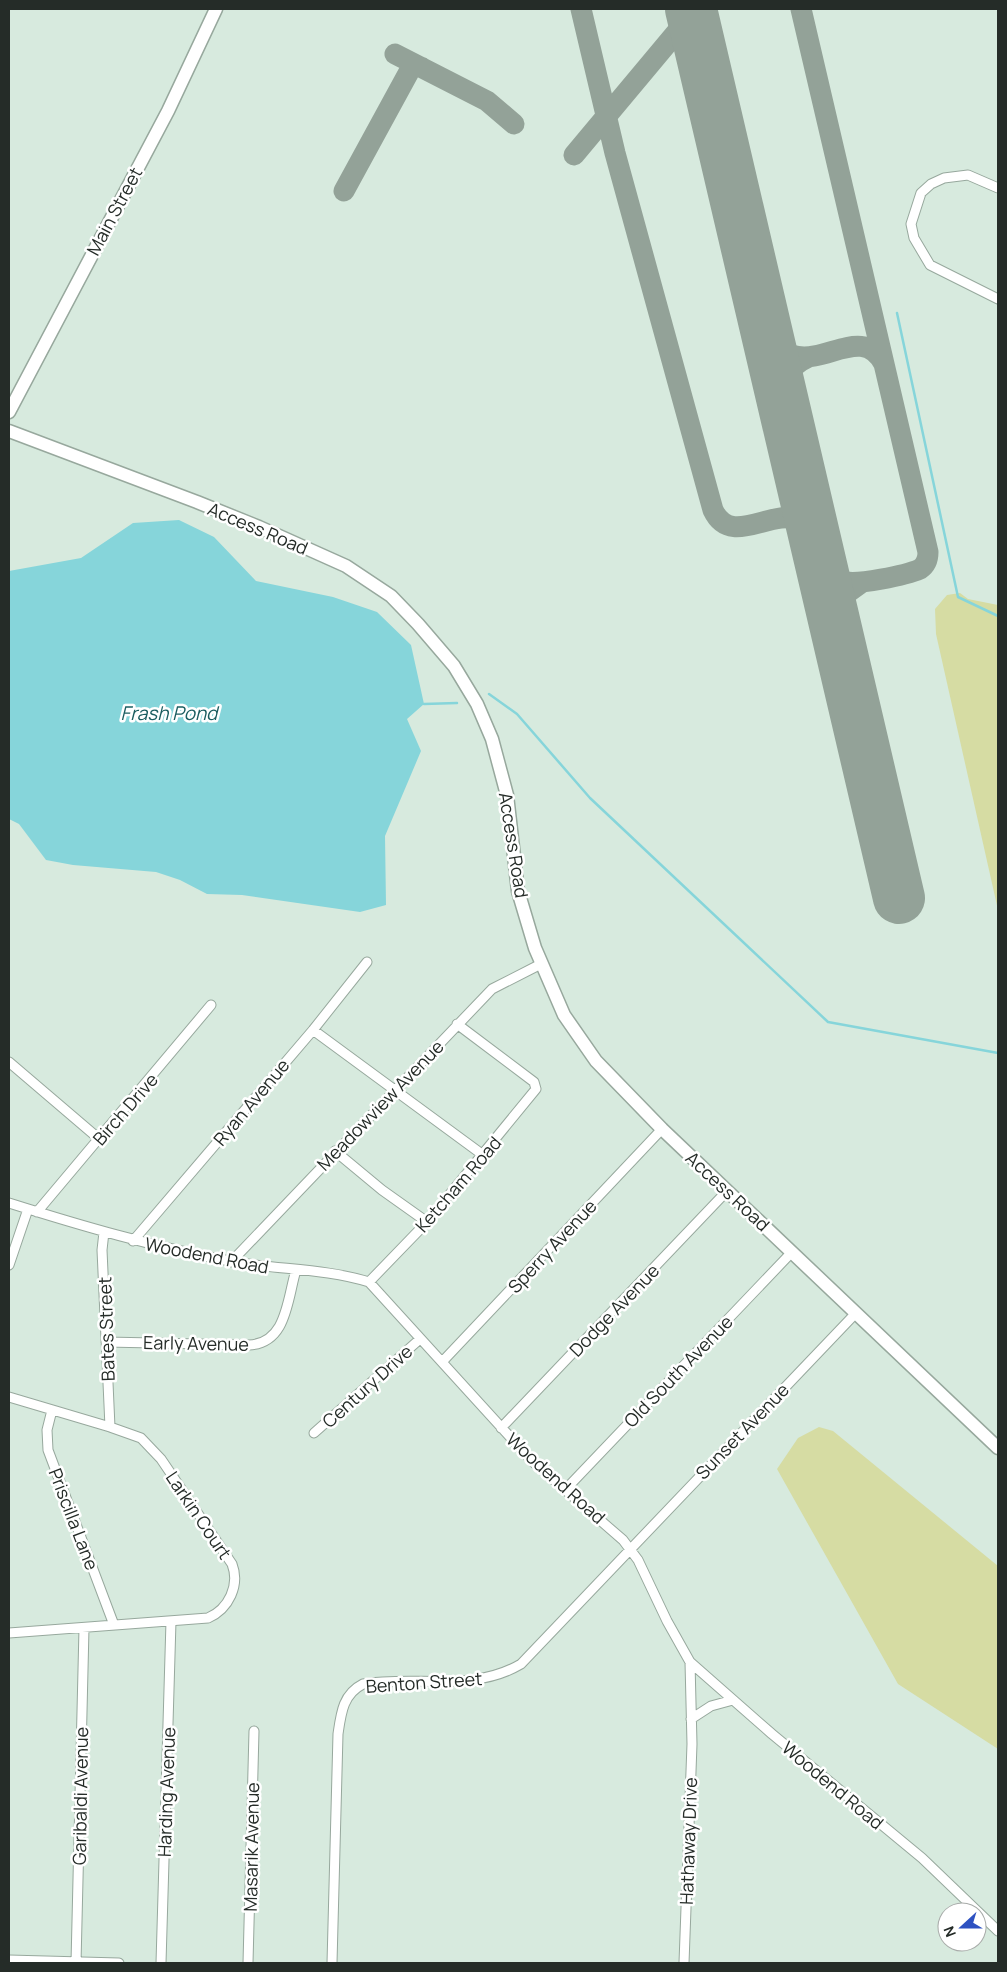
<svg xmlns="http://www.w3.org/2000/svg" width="1007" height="1972" viewBox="0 0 1007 1972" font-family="Manrope,sans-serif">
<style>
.green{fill:#d6dca3}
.water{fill:#86d5da}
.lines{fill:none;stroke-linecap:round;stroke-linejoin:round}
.stream{stroke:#86d5da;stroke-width:2.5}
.taxiway{stroke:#93a298;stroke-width:21}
.runway{stroke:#93a298;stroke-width:52}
.minor-casing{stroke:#97a89d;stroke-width:11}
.secondary-casing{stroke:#97a89d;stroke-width:15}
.minor{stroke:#fff;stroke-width:9}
.secondary{stroke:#fff;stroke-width:12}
.labels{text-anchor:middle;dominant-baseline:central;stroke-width:5;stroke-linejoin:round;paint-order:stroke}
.street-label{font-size:18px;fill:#252c28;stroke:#fff}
.water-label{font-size:19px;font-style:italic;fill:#1a5d60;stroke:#fff}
</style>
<rect width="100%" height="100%" fill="#d7eade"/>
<!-- green -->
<path class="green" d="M960 593 968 599 998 605V910L936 634 935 609 947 595Z
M819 1427 833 1431 998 1566V1749L898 1684 777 1469 798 1438Z"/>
<!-- water -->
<path class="water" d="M179 520 214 537 256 581 333 597 377 612 411 645 424 704 407 719 421 751 385 836 386 905 360 912 242 895 207 894 180 880 156 872 73 865 46 860 19 824 9 819V571L81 558 133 523Z"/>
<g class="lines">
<!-- stream -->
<path class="stream" d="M897 313 958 597 998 616
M489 694 517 714 590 798 828 1022 998 1053
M424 704 457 703"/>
<!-- taxiway -->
<path class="taxiway" d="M581 9 615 153 713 510C731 548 771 508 799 520 806 523 811 531 815 537
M801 9 928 552C928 559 926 565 920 569 907 575 855 586 843 581 832 577 826 568 820 560
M395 54 487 101 514 124
M704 61 703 29 707 9
M574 155 696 9
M344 191 410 70 416 66 421 67
M766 328C800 398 857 312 884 364
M783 399C784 380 789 366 807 358
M784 518 798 507 803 488
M835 622 843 596 861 583"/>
<!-- runway -->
<path class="runway" d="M691 9 899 898"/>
<defs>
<path id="minor" d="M998 188 968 175 944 178 931 184 921 193 911 224 914 238 930 265 998 299
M313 1030 483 1155
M9 1062 98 1138
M335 1151 382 1190 427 1222
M9 1203C82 1226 154 1247 230 1261 276 1270 324 1268 369 1282L532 1461 623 1540 638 1560 667 1621 690 1662 772 1734 922 1858 998 1931
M37 1212 211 1005
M104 1232 102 1250 110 1427
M133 1241 313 1030 367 962
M231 1262 492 989 541 964
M9 1265 28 1209
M369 1282 427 1222 536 1089 534 1082 457 1024
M106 1342 249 1345C287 1343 287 1300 296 1270
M442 1362 662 1129
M9 1397 110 1427 141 1438 161 1459 232 1564C240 1585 229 1609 208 1618L9 1633
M52 1410 47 1430 48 1450 114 1625
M501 1428 727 1191
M314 1433 420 1339
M565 1490 792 1252
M691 1719 711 1706 733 1700
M9 1960 119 1963
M76 1963 84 1628
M161 1963 171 1621
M248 1963 254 1731
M332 1963 338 1734C341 1713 343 1694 363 1684 416 1675 472 1693 521 1664L855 1314
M684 1963 692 1744 690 1662"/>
<path id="secondary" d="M9 412 168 111 216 9
M9 431 197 502 259 527 346 566 391 596 418 624 454 666 477 704 492 739 507 795 518 891 535 948 564 1015 596 1061 662 1129 998 1448"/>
</defs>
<!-- minor casing -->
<use href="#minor" class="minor-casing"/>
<!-- secondary casing -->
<use href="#secondary" class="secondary-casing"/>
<!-- minor -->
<use href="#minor" class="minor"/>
<!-- secondary -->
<use href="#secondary" class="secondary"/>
</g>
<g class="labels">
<!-- street labels -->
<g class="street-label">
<text transform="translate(114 211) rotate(-62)">Main Street</text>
<text transform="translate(258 528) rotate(23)">Access Road</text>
<text transform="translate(514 845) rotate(81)">Access Road</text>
<text transform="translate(251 1102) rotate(-50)">Ryan Avenue</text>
<text transform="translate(380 1105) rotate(-46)">Meadowview Avenue</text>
<text transform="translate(125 1109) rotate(-49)">Birch Drive</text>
<text transform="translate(458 1184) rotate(-49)">Ketcham Road</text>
<text transform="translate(728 1191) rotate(43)">Access Road</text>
<text transform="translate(552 1246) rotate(-47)">Sperry Avenue</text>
<text transform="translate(207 1255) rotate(11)">Woodend Road</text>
<text transform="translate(614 1310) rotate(-46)">Dodge Avenue</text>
<text transform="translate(106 1329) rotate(-92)">Bates Street</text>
<text transform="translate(196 1343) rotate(1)">Early Avenue</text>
<text transform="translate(678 1371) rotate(-46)">Old South Avenue</text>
<text transform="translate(367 1386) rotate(-42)">Century Drive</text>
<text transform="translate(742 1431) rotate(-46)">Sunset Avenue</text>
<text transform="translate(556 1478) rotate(42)">Woodend Road</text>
<text transform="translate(199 1515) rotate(56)">Larkin Court</text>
<text transform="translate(74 1519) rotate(69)">Priscilla Lane</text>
<text transform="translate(424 1682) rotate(-4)">Benton Street</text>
<text transform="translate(833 1785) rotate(40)">Woodend Road</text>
<text transform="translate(166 1792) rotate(-88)">Harding Avenue</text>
<text transform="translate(80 1796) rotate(-89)">Garibaldi Avenue</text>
<text transform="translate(688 1841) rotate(-88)">Hathaway Drive</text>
<text transform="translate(251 1847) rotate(-89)">Masarik Avenue</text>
</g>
<!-- water labels -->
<g class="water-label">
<text x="169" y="713">Frash Pond</text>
</g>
</g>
<!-- border -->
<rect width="1007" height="1972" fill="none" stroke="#252c28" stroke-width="20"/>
<!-- north arrow -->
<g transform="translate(962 1927) rotate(249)"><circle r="24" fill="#ffffff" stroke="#a8aba9"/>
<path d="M0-4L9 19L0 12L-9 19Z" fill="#2d51c1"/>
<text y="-8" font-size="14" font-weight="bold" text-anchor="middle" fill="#252c28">N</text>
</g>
</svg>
